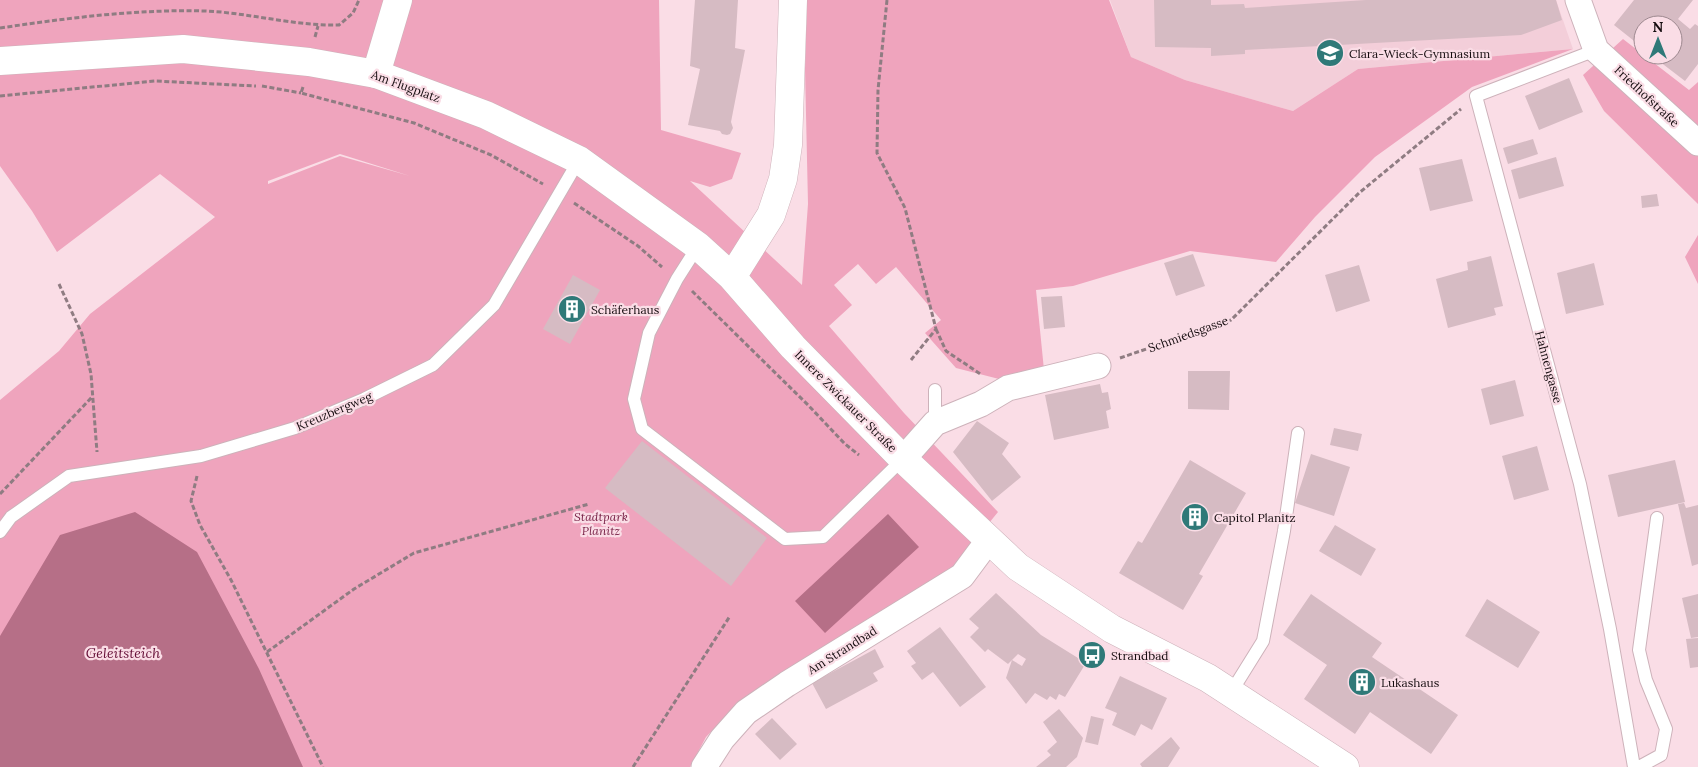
<svg xmlns="http://www.w3.org/2000/svg" width="1698" height="767" viewBox="0 0 1698 767" font-family="Lora,serif">
<style>
.built{fill:#f3ced9}
.green{fill:#efa4bd;fill-rule:evenodd}
.water{fill:#b66f87}
.building{fill:#d6bbc3;fill-rule:evenodd}
.lines{fill:none;stroke-linecap:round;stroke-linejoin:round}
.service-casing{stroke:#cdb2ba;stroke-width:14}
.minor-casing{stroke:#cdb2ba;stroke-width:27}
.tertiary-casing{stroke:#cdb2ba;stroke-width:29}
.secondary-casing{stroke:#cdb2ba;stroke-width:29}
.path{stroke:#8f7c82;stroke-width:3;stroke-dasharray:5 2.5;stroke-linecap:butt}
.service{stroke:#fff;stroke-width:12}
.minor{stroke:#fff;stroke-width:25}
.tertiary{stroke:#fff;stroke-width:28}
.secondary{stroke:#fff;stroke-width:28}
.labels{text-anchor:middle;dominant-baseline:central;stroke-width:4.5;stroke-linejoin:round;paint-order:stroke}
.poi-label{font-size:12px;fill:#150c0f;stroke:#fadde6;text-anchor:start}
.street-label{font-size:12px;fill:#150c0f;stroke:#fadde6}
.park-label{font-size:12px;font-style:italic;fill:#7a2449;stroke:#fadde6}
.water-label{font-size:14px;font-style:italic;fill:#660f38;stroke:#fadde6}
</style>
<rect width="100%" height="100%" fill="#fadde6"/>
<!-- built -->
<path class="built" d="M1110 0H1556L1573 49 1358 69 1293 111 1185 80 1131 57Z"/>
<!-- green -->
<path class="green" d="M0 0H659L661 130 741 153 732 179 710 187 690 181 802 285 808 204 805 69 807 0H1109L1131 57 1185 80 1293 111 1358 69 1573 49 1472 87 1375 157 1315 217 1276 262 1190 251 1073 286 1036 290 1044 370 1003 380 956 368 925 333 941 320 896 267 876 284 858 264 834 285 852 305 829 326 904 413 998 512 954 566 738 703 706 737 690 767H0V400L59 351 90 314 215 217 160 174 57 252 32 211 0 166ZM340 154 410 176 340 156 268 184V181Z
M1623 39 1689 90 1698 82V204L1604 111 1583 75Z
M1698 235V284L1685 257Z"/>
<!-- water -->
<path class="water" d="M135 512 197 552 259 669 303 767H0V636L60 535Z
M888 514 919 547 825 633 795 601Z"/>
<!-- building -->
<path class="building" d="M695 0H738L735 48 745 50 731 122 733 128 730 134 727 135 722 134 720 131 688 125 700 69 690 66Z
M1154 0H1211V5L1244 4 1245 8 1366 0H1556L1562 20 1521 35 1245 50V54L1211 56V48L1155 47Z
M1634 0H1693L1678 19 1690 29 1695 24 1698 26V64L1685 81 1651 55H1673V25H1643V48L1614 25Z
M1569 78 1583 112 1539 130 1525 96Z
M1533 139 1538 154 1508 164 1503 148Z
M1556 157 1564 186 1519 199 1511 170Z
M1462 159 1473 201 1430 211 1419 168Z
M1657 194 1659 206 1642 208 1641 196Z
M1193 254 1205 286 1176 296 1164 263Z
M1491 256 1503 306 1494 308 1496 315 1448 328 1436 279 1468 270 1467 262Z
M1594 263 1604 305 1566 314 1557 273Z
M1359 265 1370 301 1336 312 1325 275Z
M573 275 600 290 570 344 543 329Z
M1062 296 1065 327 1044 329 1041 297Z
M1188 371H1230L1229 410 1188 409Z
M1515 380 1524 416 1490 425 1481 389Z
M1100 384 1102 393 1108 392 1111 409 1106 411 1109 428 1054 440 1045 395Z
M977 421 1009 443 1002 454 1021 477 992 501 953 452Z
M1334 428 1362 434 1358 451 1330 445Z
M642 441 767 538 731 586 605 488Z
M1537 446 1549 490 1514 500 1502 456Z
M1311 454 1350 467 1334 516 1295 503Z
M1190 460 1246 493 1199 574 1203 576 1183 610 1119 573 1138 541 1142 543Z
M1675 460 1685 502 1618 517 1608 475Z
M1684 503 1686 508 1698 505V564L1692 566 1678 504Z
M1335 525 1376 549 1361 576 1319 551Z
M996 593 1041 635 1086 663 1065 697 1059 694 1056 700 1050 696 1047 700 1035 693 1026 704 1006 678 1012 660 1008 664 988 649 985 652 970 637 979 628 969 619ZM1018 654 1026 659 1022 666 1012 660Z
M1311 594 1382 643 1372 657 1458 715 1431 754 1370 712 1355 734 1304 699 1327 665 1283 635Z
M1698 594V637L1691 638 1682 598Z
M1487 599 1540 632 1518 668 1465 636Z
M940 627 986 687 960 707 933 672 922 680 911 666 916 663 907 651Z
M1698 638V667L1690 668 1686 639Z
M875 649 884 667 873 673 878 681 826 709 812 683Z
M1120 676 1167 698 1152 730 1141 724 1135 736 1112 725 1117 713 1105 708Z
M1059 709 1083 738 1077 757 1066 767H1036L1051 755 1047 751 1057 742 1043 722Z
M1091 716 1104 719 1098 745 1085 742Z
M772 718 797 744 780 760 755 734Z
M1171 737 1180 748 1168 767H1142L1140 764Z"/>
<g class="lines">
<defs>
<path id="service" d="M1596 50 1476 96 1580 484 1610 629 1634 767
M698 246 677 279 649 333 634 399 642 429 785 539 823 537 903 459
M935 390V423
M0 532 11 517 69 476 201 456 295 428 364 399 433 365 494 305 579 160
M1230 694 1263 641 1284 531 1298 433
M1639 767 1661 755 1666 729 1646 680 1639 650 1657 518"/>
<path id="minor" d="M1578 0 1596 50 1698 143
M903 459 935 423 981 404 1008 388 1098 366
M704 767 722 739 746 712 787 684 962 576 988 541"/>
<path id="tertiary" d="M376 74 398 0"/>
<path id="secondary" d="M0 61 183 49 309 62 376 74 486 115 579 160 698 246 732 277 793 347 903 459 1018 567 1112 629 1208 678 1345 767
M732 277 771 215 783 179 788 145 793 0"/>
</defs>
<!-- service casing -->
<use href="#service" class="service-casing"/>
<!-- minor casing -->
<use href="#minor" class="minor-casing"/>
<!-- tertiary casing -->
<use href="#tertiary" class="tertiary-casing"/>
<!-- secondary casing -->
<use href="#secondary" class="secondary-casing"/>
<!-- path -->
<path class="path" d="M887 0 878 90 877 153 905 208 936 329 911 360
M0 28C68 18 137 9 206 11 250 13 294 26 339 25L353 13 359 0
M315 37 318 26
M262 86 301 93
M303 87 301 93 414 123 491 155 543 184
M0 96 155 81 256 86
M574 203 638 246 662 267
M59 284 82 334 91 374 97 452
M692 291 808 405 845 444 859 455
M936 329 946 351 982 375
M1120 358 1231 320 1359 193 1461 109
M197 476 191 501 200 525 231 580 323 767
M0 494 93 396
M267 652 354 589 414 553 589 504
M633 767 730 616"/>
<!-- service -->
<use href="#service" class="service"/>
<!-- minor -->
<use href="#minor" class="minor"/>
<!-- tertiary -->
<use href="#tertiary" class="tertiary"/>
<!-- secondary -->
<use href="#secondary" class="secondary"/>
</g>
<!-- icons -->
<defs>
<symbol id="school-disc" viewBox="-11 -11 22 22"><circle r="9.5" fill="#2f7978" stroke="#fadde6"/><path d="M0-5L7-2L0 1L-7-2ZM-4 1L0 2.5L4 1V4Q0 6-4 4Z" fill="#fff"/></symbol>
<symbol id="building-disc" viewBox="-11 -11 22 22"><circle r="9.5" fill="#2f7978" stroke="#fadde6"/><path d="M-4-6H4V6H1V3H-1V6H-4ZM-2.5-4.3h1.7v1.8h-1.7ZM.8-4.3h1.7v1.8H.8ZM-2.5-1h1.7V.8h-1.7ZM.8-1h1.7V.8H.8Z" fill="#fff"/></symbol>
<symbol id="bus-disc" viewBox="-11 -11 22 22"><circle r="9.5" fill="#2f7978" stroke="#fadde6"/><path d="M-5-6H5V4H4V6H2V4H-2V6H-4V4H-5ZM-3.5-4V0h7V-4ZM-3.5 1.2v1.5H-2V1.2ZM2 1.2v1.5H3.5V1.2Z" fill="#fff"/></symbol>
</defs>
<g fill-rule="evenodd">
<use href="#school-disc" x="1314" y="37" width="32" height="32"/>
<use href="#building-disc" x="556" y="293" width="32" height="32"/>
<use href="#building-disc" x="1179" y="501" width="32" height="32"/>
<use href="#bus-disc" x="1076" y="639" width="32" height="32"/>
<use href="#building-disc" x="1346" y="666" width="32" height="32"/>
</g>
<g class="labels">
<!-- poi labels -->
<g class="poi-label">
<text x="1349" y="53">Clara-Wieck-Gymnasium</text>
<text x="591" y="309">Schäferhaus</text>
<text x="1214" y="517">Capitol Planitz</text>
<text x="1111" y="655">Strandbad</text>
<text x="1381" y="682">Lukashaus</text>
</g>
<!-- street labels -->
<g class="street-label">
<text transform="translate(406 86) rotate(20)">Am Flugplatz</text>
<text transform="translate(1647 96) rotate(43)">Friedhofstraße</text>
<text transform="translate(1188 334) rotate(-20)">Schmiedsgasse</text>
<text transform="translate(1549 367) rotate(75)">Hahnengasse</text>
<text transform="translate(846 401) rotate(45)">Innere Zwickauer Straße</text>
<text transform="translate(334 411) rotate(-23)">Kreuzbergweg</text>
<text transform="translate(842 650) rotate(-32)">Am Strandbad</text>
</g>
<!-- park labels -->
<g class="park-label">
<text x="601" y="516">Stadtpark<tspan x="601" dy="14">Planitz</tspan></text>
</g>
<!-- water labels -->
<g class="water-label">
<text x="123" y="653">Geleitsteich</text>
</g>
</g>
<!-- north arrow -->
<g transform="translate(1658 40)"><circle r="24" fill="#fadde6" stroke="#9e8990"/>
<path d="M0-4L9 19L0 12L-9 19Z" fill="#2f7978"/>
<text y="-8" font-size="14" font-weight="bold" text-anchor="middle" fill="#150c0f">N</text>
</g>
</svg>
